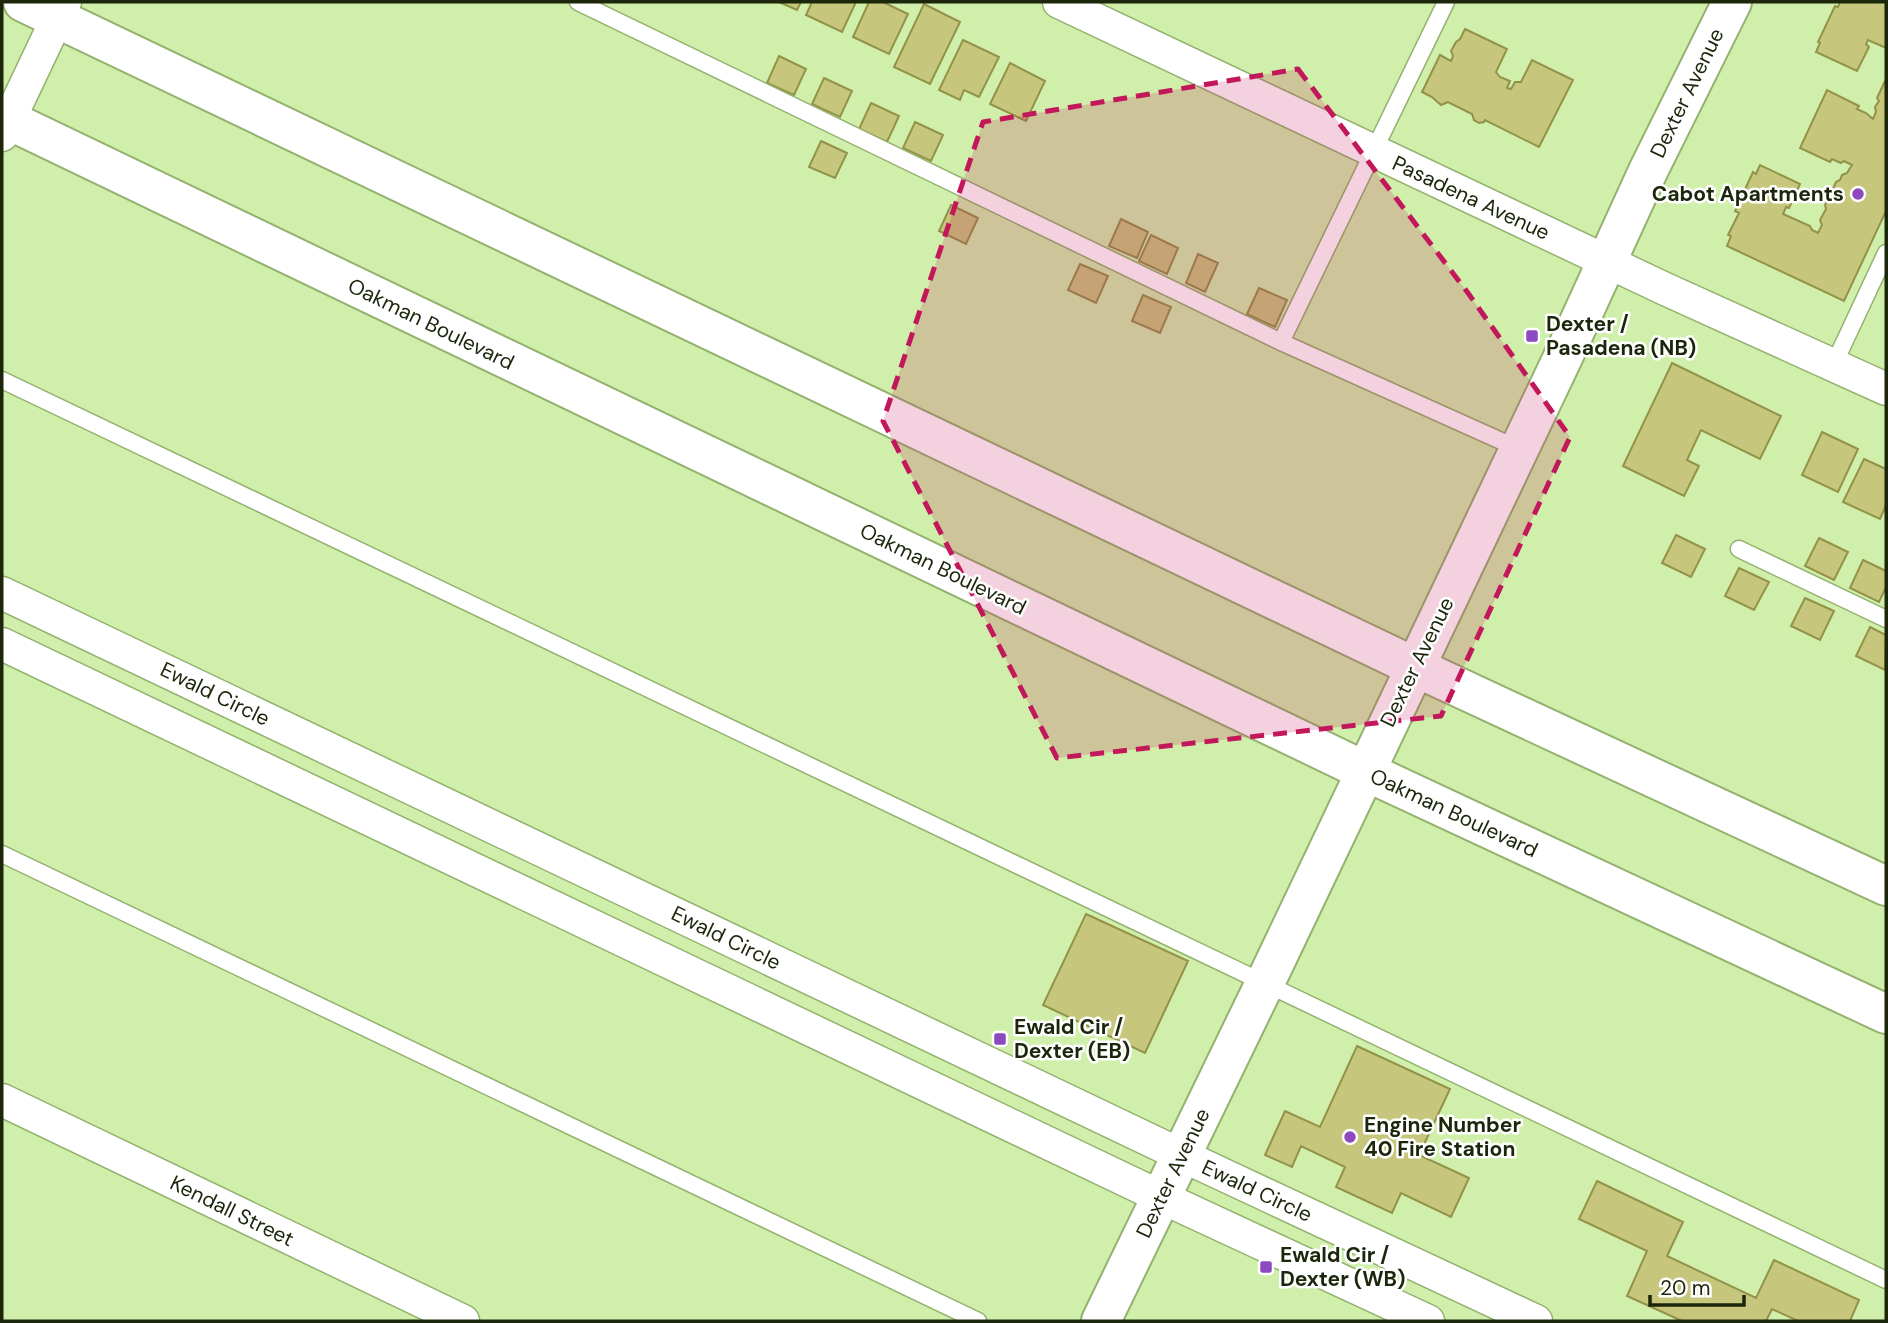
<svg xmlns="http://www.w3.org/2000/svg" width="1888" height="1323" viewBox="0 0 1888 1323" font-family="'DM Sans',sans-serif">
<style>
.building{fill:#c6c67c;stroke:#939249;stroke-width:2}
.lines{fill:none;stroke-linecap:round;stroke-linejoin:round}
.service-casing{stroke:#94b170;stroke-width:19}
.minor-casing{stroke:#94b170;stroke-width:35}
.tertiary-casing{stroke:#94b170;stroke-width:42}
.service{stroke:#fff;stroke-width:16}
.minor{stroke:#fff;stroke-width:32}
.tertiary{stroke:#fff;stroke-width:38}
.marked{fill:#c2185b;fill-opacity:0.2;stroke:#c2185b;stroke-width:5;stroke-dasharray:14 9;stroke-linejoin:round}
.poi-dot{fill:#8d49be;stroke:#fff;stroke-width:2.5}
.labels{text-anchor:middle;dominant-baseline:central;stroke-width:5;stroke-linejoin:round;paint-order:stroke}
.street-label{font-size:21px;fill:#1b260b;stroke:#fff}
.poi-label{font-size:21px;font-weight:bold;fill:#1b260b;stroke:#fff;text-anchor:start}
</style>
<rect width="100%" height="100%" fill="#d0efab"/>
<!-- building -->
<path class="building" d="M779 2H801L797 10Z
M812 2H856L842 32 806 15Z
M869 2H883L908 14 889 54 853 37Z
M1840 2H1886V48L1868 40 1866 44 1869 47 1857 71 1816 52 1820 43 1818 42 1835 6 1838 7Z
M924 4 960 22 930 84 894 67Z
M1465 29 1507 49 1496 72 1500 77 1510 81 1507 88 1511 89 1515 82H1521L1532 60 1573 80 1539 147 1485 120 1484 122 1479 123 1474 120 1472 114 1448 102 1441 105 1432 97 1422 92 1440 55 1451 61 1453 56 1451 51 1456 42 1460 39Z
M963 40 999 57 979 97 964 90 960 100 939 90Z
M779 56 806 69 794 95 767 83Z
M1010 63 1045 81 1026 121 990 104Z
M824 78 852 91 840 117 812 104Z
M1886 79V211L1844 301 1727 246 1731 236 1728 235 1739 213 1735 211 1753 172 1756 174 1760 165 1800 184 1789 208 1786 207 1783 214 1810 226 1812 230 1818 233 1822 225 1820 220 1826 209 1825 205 1836 182 1840 180 1842 175 1847 173 1852 165 1844 161 1841 163 1832 159 1830 162 1800 148 1827 90 1859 106 1857 109 1866 113 1873 119 1876 112 1875 107 1879 101 1877 98Z
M871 103 899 116 887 142 859 129Z
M915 122 943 135 931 161 903 148Z
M821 141 847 153 835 178 809 167Z
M951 205 978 218 966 244 939 231Z
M1121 219 1148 232 1137 258 1109 246Z
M1151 235 1178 248 1167 274 1139 261Z
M1198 254 1218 263 1205 292 1186 283Z
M1080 264 1108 276 1096 303 1068 290Z
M1259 288 1287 300 1275 327 1247 314Z
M1143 295 1171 307 1160 333 1132 321Z
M1672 363 1781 416 1760 459 1701 430 1687 460 1699 466 1684 496 1623 466Z
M1822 432 1858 449 1838 492 1802 475Z
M1864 459 1886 469V505L1880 519 1843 502Z
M1676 535 1705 549 1691 577 1662 563Z
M1819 538 1848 552 1834 580 1805 566Z
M1863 560 1886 571V587L1879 602 1850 588Z
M1739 568 1769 582 1754 610 1725 596Z
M1805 598 1834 611 1820 640 1791 626Z
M1870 627 1886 635 1885 670 1856 656Z
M1086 914 1188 961 1145 1053 1043 1005Z
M1357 1046 1450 1089 1419 1155 1469 1178 1451 1217 1401 1193 1392 1213 1336 1187 1345 1167 1301 1146 1292 1167 1265 1155 1285 1111 1320 1127Z
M1597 1181 1683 1222 1667 1256 1756 1298 1774 1260 1859 1300 1850 1321H1798L1772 1309 1766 1321H1682L1627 1296 1647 1251 1579 1219Z"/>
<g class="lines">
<defs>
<path id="service" d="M578 2 1281 342 1519 449
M1281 342 1446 2
M1834 364 1886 253
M2 380 1886 1280
M1739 549 1886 619
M2 854 978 1321"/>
<path id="minor" d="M1059 2 1663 288 1886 389
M2 135 65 2
M2 593 1181 1155 1536 1321
M2 644 1161 1197 1428 1321
M2 1100 463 1321"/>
<path id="tertiary" d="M23 2 1415 667 1886 886
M2 117 1365 771 1886 1014
M1101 1321 1265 983 1564 355 1649 169 1732 2"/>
</defs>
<!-- service casing -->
<use href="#service" class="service-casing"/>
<!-- minor casing -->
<use href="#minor" class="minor-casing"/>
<!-- tertiary casing -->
<use href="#tertiary" class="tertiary-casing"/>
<!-- service -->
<use href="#service" class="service"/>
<!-- minor -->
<use href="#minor" class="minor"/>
<!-- tertiary -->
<use href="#tertiary" class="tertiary"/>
</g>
<!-- marked area -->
<path class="marked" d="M1298 69 1468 293 1570 437 1441 716 1057 758 883 421 983 122Z"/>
<!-- markers -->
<g class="poi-dot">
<circle cx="1858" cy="194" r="7"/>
<rect x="1525" y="329" width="14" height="14" rx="3.5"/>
<rect x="993" y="1032" width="14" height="14" rx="3.5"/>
<circle cx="1350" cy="1137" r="7"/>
<rect x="1259" y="1260" width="14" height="14" rx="3.5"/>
</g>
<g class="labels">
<!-- street labels -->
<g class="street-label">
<text transform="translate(1687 93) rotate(-64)">Dexter Avenue</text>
<text transform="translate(1471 198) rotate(25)">Pasadena Avenue</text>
<text transform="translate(431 324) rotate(26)">Oakman Boulevard</text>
<text transform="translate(943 569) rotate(26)">Oakman Boulevard</text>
<text transform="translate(1417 662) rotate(-64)">Dexter Avenue</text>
<text transform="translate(215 694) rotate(26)">Ewald Circle</text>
<text transform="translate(1454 813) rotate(25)">Oakman Boulevard</text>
<text transform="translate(726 938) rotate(26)">Ewald Circle</text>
<text transform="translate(1173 1173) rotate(-64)">Dexter Avenue</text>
<text transform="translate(1257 1191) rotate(25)">Ewald Circle</text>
<text transform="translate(232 1211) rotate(26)">Kendall Street</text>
</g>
<!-- poi labels -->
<g class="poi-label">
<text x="1844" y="194" text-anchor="end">Cabot Apartments</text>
<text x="1546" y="324">Dexter /<tspan x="1546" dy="24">Pasadena (NB)</tspan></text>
<text x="1014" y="1027">Ewald Cir /<tspan x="1014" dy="24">Dexter (EB)</tspan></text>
<text x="1364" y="1125">Engine Number<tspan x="1364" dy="24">40 Fire Station</tspan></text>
<text x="1280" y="1255">Ewald Cir /<tspan x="1280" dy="24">Dexter (WB)</tspan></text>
</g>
</g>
<!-- border -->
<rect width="1888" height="1323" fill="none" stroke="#1b260b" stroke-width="7"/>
<!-- scale -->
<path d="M1650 1295v10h94v-10" fill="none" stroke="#1b260b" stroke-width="3.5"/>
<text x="1660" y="1295" font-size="21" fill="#1b260b" stroke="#ffffff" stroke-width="5" paint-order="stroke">20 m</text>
</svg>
